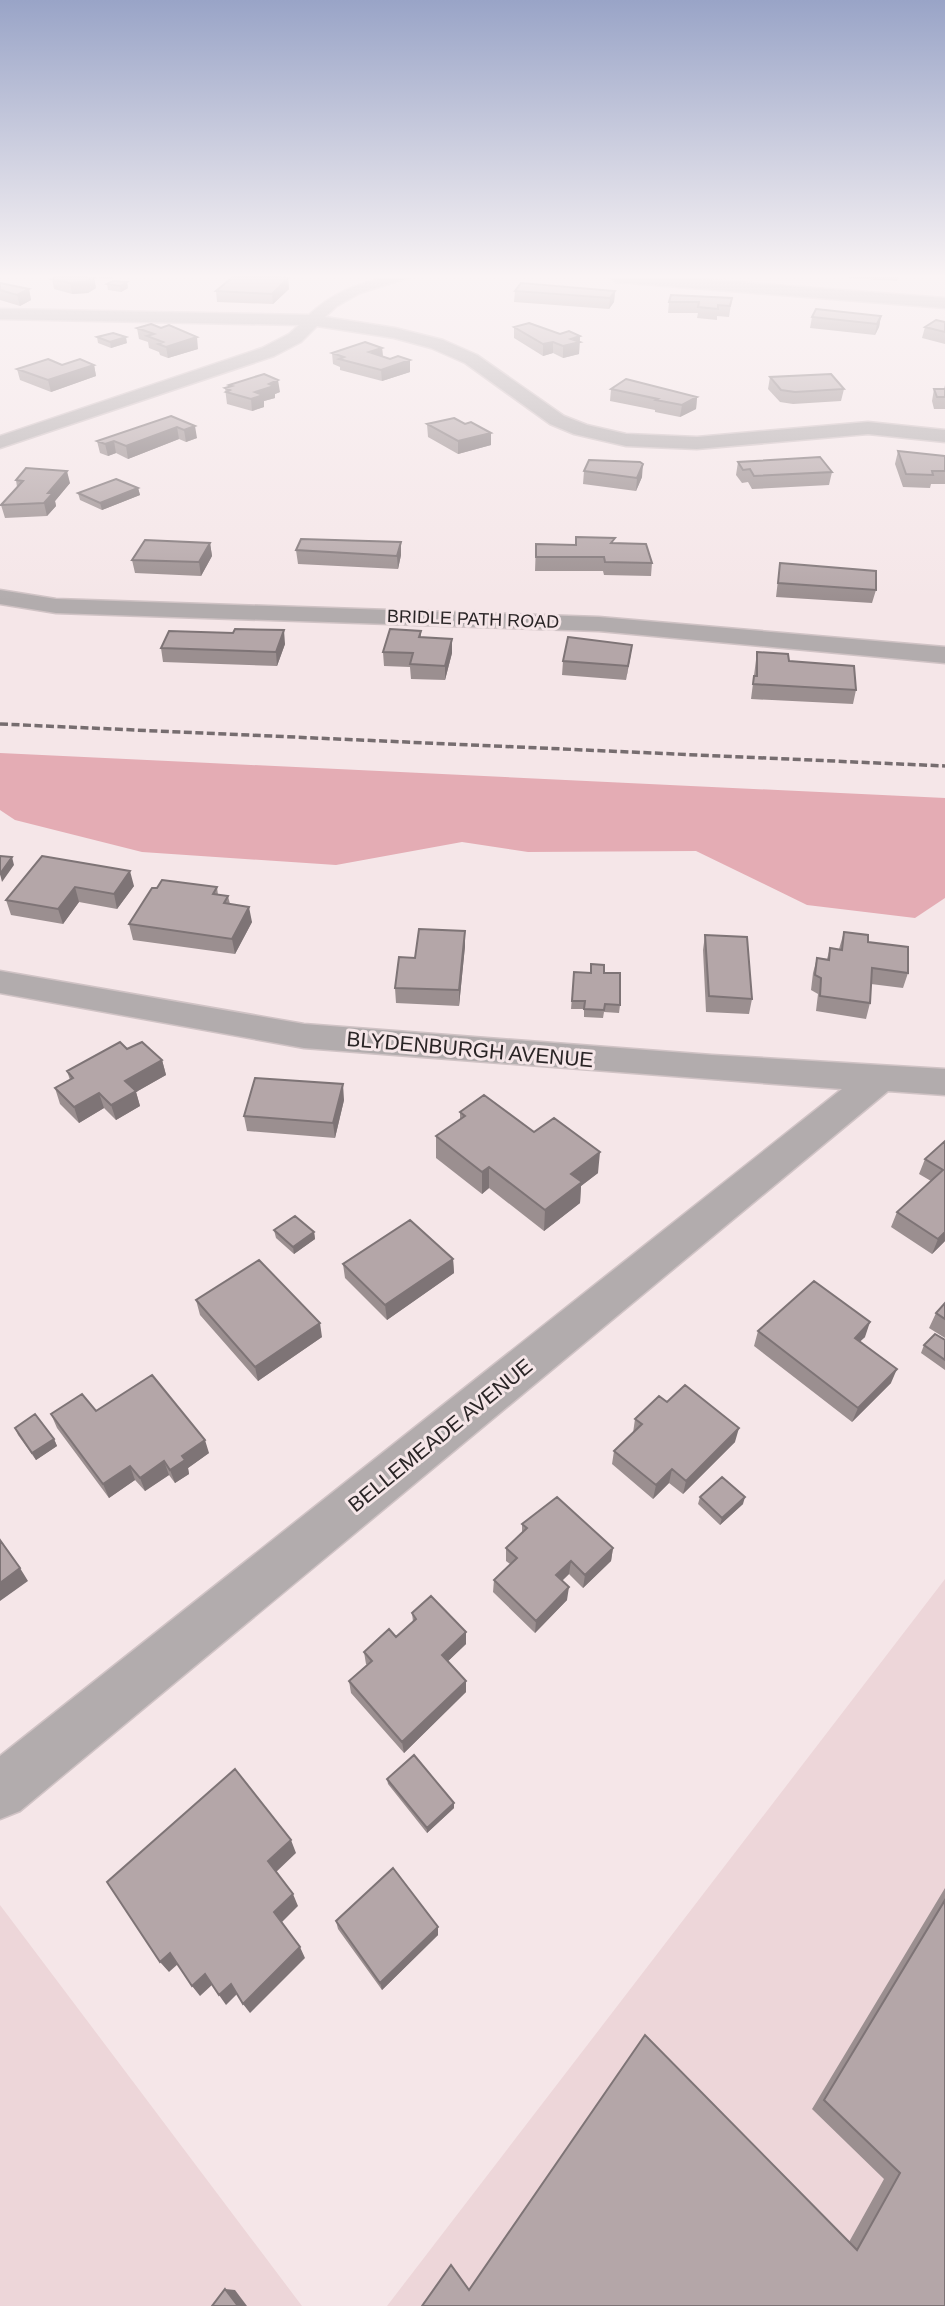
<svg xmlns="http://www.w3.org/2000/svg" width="945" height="2306" viewBox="0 0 945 2306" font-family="Helvetica,sans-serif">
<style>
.built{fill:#edd6d9}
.forest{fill:#e4acb4}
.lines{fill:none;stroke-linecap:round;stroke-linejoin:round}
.minor-casing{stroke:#d0c3c5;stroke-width:3}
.minor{fill:#b2acad;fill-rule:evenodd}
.rail{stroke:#766d6f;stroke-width:3.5;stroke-dasharray:8 3.5;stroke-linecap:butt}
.wall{fill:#9b8f90}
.shaded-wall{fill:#7e7476}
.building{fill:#b4a6a8;stroke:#7e7476;stroke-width:2}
.labels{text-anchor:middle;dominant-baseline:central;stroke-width:6;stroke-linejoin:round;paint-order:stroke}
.far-street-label{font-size:18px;fill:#2a2526;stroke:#f5e6e8}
.street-label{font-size:21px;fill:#2a2526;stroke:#f5e6e8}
</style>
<rect width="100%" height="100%" fill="#f5e6e8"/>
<!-- built -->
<path class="built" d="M945 1579V2306H387Z
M0 1905 302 2306H0Z"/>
<!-- forest -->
<path class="forest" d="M0 753 945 798V898L915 918 807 905 696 851 528 852 462 842 336 865 142 852 15 820 0 810Z"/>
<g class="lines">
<defs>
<path id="minor" d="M386 277H410L360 293 337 306 325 317 395 328 443 340 477 355 564 416 587 425 626 434 697 437 868 422 945 430V442L868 434 697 449 626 446 574 434 550 424 465 363 431 348 394 338 317 326 301 342 274 356 0 448V436L262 348 289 334 299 325 0 319V309L309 315C332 293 355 285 386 277Z
M609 277H671L945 298V308L616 282Z
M0 590 56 599 599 617 945 647V663L599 631 56 613 0 604Z
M0 971 304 1024 712 1055 945 1069V1095L888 1091 20 1811 0 1819V1756L842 1089 304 1048 0 993Z"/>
</defs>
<!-- minor casing -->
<use href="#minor" class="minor-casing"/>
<!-- minor -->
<use href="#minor" class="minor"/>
<!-- rail -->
<path class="rail" d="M0 724 945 766"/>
</g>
<!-- wall -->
<path class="wall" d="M90 277H115L111 279Z
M836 277H898L897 281Z
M94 278 96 288 88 293 72 294 54 289 52 279Z
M288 278 289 289 273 304 217 302 216 291Z
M127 282 128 288 121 292 108 290 107 284Z
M0 283 29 289 31 300 20 306 0 300Z
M515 291H615L614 302 609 309 514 302Z
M732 298 729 317 717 316V320L697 318 698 313H668L669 302Z
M881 316 879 327 875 335 810 328 812 317Z
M945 322V344L922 338 925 327Z
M514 327 580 336 579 354 563 358 553 353 543 356 514 338Z
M137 328 198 349 168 358 160 355 159 352 149 348 148 342 139 339Z
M97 337 127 343 111 348 98 343Z
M382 348 383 356 390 359 410 360V372L382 381 340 370V367L333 364 332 353Z
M62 365H94L96 376 51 392 20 380 17 369Z
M770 377 844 389 841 401 793 404 780 402 768 389Z
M229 385 280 392 275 394V398L264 401V407L252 411 227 404 225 388 229 387Z
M945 385V409H934L932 401 934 389H944Z
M611 389 697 397 696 409 680 417 655 412V410L610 401Z
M171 416 197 438 186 442 179 439 128 459 116 453 108 456 100 453 97 441Z
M427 424H465L491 433V445L458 454 428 437Z
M898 451 945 456V484H931L930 488 903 487 895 464Z
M738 462 832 472 829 485 752 489 748 482 742 483 736 475Z
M584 471 642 477 636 491 583 484Z
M16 480 70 483 55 501 56 506 47 516 5 518 1 505 17 487Z
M138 488 140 495 102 510 80 500 78 493Z
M210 543 212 556 201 576 135 573 132 560Z
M614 543 652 563 651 576 604 575 603 571H535L536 544 576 545Z
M296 550 401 555 398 569 298 564Z
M780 563 876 590 872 603 776 597Z
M421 631V637L452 639V653L445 680 411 679 410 667 384 666 383 652Z
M233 633 285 644 277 666 163 662 161 648Z
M632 645 626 680 562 675 563 661Z
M757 652 789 661 856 690 853 704 751 699Z
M42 856 134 886 117 909 79 902 63 924 11 915 6 900Z
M217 887 218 895 228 896 230 904 252 922 235 954 133 940 129 924Z
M844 932 868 942 908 973 903 988 871 984 870 1003 866 1019 816 1011 818 994 811 990 813 973 817 958 827 959 830 948 839 949Z
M705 935 752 999 749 1014 706 1012 703 950Z
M465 946 459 1006 396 1003 395 988 415 958Z
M591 964 604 973 620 1005 619 1013 604 1012 603 1018 584 1017V1009H571L574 972 590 973Z
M127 1049 162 1060 166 1075 136 1092 140 1106 116 1120 104 1108 79 1123 60 1104 55 1088 70 1080 67 1071Z
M344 1100 335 1138 247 1131 244 1116Z
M460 1112 534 1132 598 1173 581 1186 580 1203 544 1231 489 1188 482 1194 436 1158V1136L460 1120Z
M945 1141V1241L932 1254 891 1227 897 1212 931 1181 919 1174 925 1159Z
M274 1230 314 1232 315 1239 294 1254 276 1238Z
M453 1259 454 1273 387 1320 345 1278 343 1264Z
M196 1300 322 1337 258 1381 200 1315Z
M945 1303V1338L929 1328 936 1313Z
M758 1331 865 1337 860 1341 891 1383 852 1422 754 1346Z
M945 1340V1370L921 1353 924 1345Z
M667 1402 735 1442 683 1494 669 1483 653 1499 612 1464 614 1451 633 1433 635 1419Z
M96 1411 209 1453 188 1468 189 1474 175 1483 169 1475 145 1491 135 1480 109 1498 57 1428 51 1414Z
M15 1428 54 1439 57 1446 36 1460 18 1435Z
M700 1497 743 1504 720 1525 698 1504Z
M522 1524 613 1548 611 1561 583 1588 569 1574 562 1581 567 1600 535 1633 493 1592 494 1580 510 1564 506 1561V1548L522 1533Z
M412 1613 466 1632V1644L448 1661 466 1681V1692L404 1753 351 1693 349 1681 367 1665 366 1664 364 1652 396 1637 413 1622Z
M387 1779 454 1803V1808L427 1833 388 1784Z
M945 1888V2306L469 2290 849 2242 884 2179 812 2109Z
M336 1921 438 1927V1935L382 1990 338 1929Z"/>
<!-- shaded-wall -->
<path class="shaded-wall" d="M94 278 96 288 88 293 72 294 70 283Z
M288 278 289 289 273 304 272 294Z
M127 282 128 288 121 292 120 286Z
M29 289 31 300 20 306 17 295Z
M615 291 614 302 609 309 610 298Z
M881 316 879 327 875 335 877 324Z
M580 336 579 354 563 358V346L571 339Z
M126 337 127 343 111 348 110 342Z
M197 337 198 349 168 358 166 347Z
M553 342V353L543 356V344Z
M382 348 383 359 369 352Z
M410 360V372L382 381 381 370Z
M94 365 96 376 51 392 48 380Z
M278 380 280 392 275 394V398L264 401V407L252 411 251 399 255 392Z
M697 397 696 409 680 417 682 405Z
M195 426 197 438 186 442 184 430Z
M177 427 179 439 128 459 126 446Z
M491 433V445L458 454V441Z
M114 441 116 453 108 456 105 444Z
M643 464 642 477 636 491 637 478Z
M67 471 70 483 55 501 56 506 47 516 44 503 48 493Z
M138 488 140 495 102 510 100 503Z
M401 542V555L398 569 397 556Z
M210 543 212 556 201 576 199 562Z
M284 630 285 644 277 666 276 652Z
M452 639V653L445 680V666Z
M632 645 630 659 626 680 628 666Z
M12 857 14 865 2 882 0 874Z
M130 871 134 886 117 909 114 894Z
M75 887 79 902 63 924 58 909Z
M249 907 252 922 235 954 232 939Z
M465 931V946L459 1006V990Z
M162 1060 166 1075 136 1092 140 1106 116 1120 111 1105 125 1081Z
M343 1084 344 1100 335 1138 333 1123Z
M99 1093 104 1108 79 1123 74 1107Z
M600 1152 598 1173 581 1186 580 1203 544 1231 545 1210 571 1174Z
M489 1167V1188L482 1194V1172Z
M314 1232 315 1239 294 1254 293 1247Z
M945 1232V1241L932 1254 938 1239Z
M453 1259 454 1273 387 1320 385 1305Z
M870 1322 865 1337 849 1352 855 1338Z
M320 1323 322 1337 258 1381 255 1367Z
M897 1369 891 1383 852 1422 858 1408Z
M739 1428 735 1442 683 1494 686 1481Z
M54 1439 57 1446 36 1460 32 1453Z
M205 1440 209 1453 188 1468 189 1474 175 1483 170 1470 182 1456Z
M164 1461 169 1475 145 1491 140 1478Z
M130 1466 135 1480 109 1498 103 1484Z
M672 1469 669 1483 653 1499 656 1485Z
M745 1497 743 1504 720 1525 722 1518Z
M613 1548 611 1561 583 1588 585 1575Z
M571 1561 569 1574 554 1588 556 1575Z
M20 1568 28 1581 0 1601V1583Z
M569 1587 567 1600 535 1633 536 1621Z
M466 1632V1644L443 1666 442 1655Z
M466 1681V1692L404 1753 402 1742Z
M454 1803V1808L427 1833V1828Z
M291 1840 296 1853 274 1874 268 1861Z
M293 1894 298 1906 280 1924 274 1912Z
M438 1927V1935L382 1990 380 1983Z
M300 1947 305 1958 250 2013 243 2004Z
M170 1953 178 1964 169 1972 160 1962Z
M205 1974 213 1984 200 1996 192 1986Z
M231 1984 237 1994 226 2005 219 1995Z
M225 2289 235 2290 247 2306H238Z"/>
<!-- building -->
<path class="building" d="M56 277H83L94 278 86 282 70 283 52 279Z
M233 277H280L288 278 272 294 216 291Z
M113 281 127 282 120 286 107 284Z
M0 283 29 289 17 295 0 290Z
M521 283 615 291 610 298 515 291Z
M671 295 732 298 730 306 718 305V309L698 307 699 302H669Z
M816 309 881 316 877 324 812 317Z
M936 320 945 322V332L925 327Z
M529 323 560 334 569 331 580 336 571 339 580 342 563 346 553 342 543 344 514 327Z
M151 324 161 328 169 325 197 337 166 347 158 344 163 342 147 336 154 334 137 328Z
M113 333 126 337 110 342 97 337Z
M365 342 382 348 369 352 390 359 398 356 410 360 381 370 339 359 344 357 332 353Z
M48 359 62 365 80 359 94 365 48 380 17 369Z
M264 374 278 380 269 384 274 386 255 392 263 395 251 399 226 392 230 390 225 388 232 386 229 385Z
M831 374 844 389 795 392 781 390 770 377Z
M626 379 697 397 682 405 656 400 658 399 611 389Z
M934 389H945V397H937Z
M171 416 195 426 184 430 177 427 126 446 114 441 105 444 97 441Z
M454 418 465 424 471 422 491 433 458 441 427 424Z
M898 451 945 456V471H932L933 475 906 474Z
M820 457 832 472 754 476 750 469 743 470 738 462Z
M589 460 640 462 643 464 637 478 584 471Z
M26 468 67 471 48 493H53L44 503 1 505 23 481 16 480Z
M116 479 138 488 100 503 78 493Z
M576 537 615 538 611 543 646 544 652 563 605 562 604 557H536V544L576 545Z
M301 539 401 542 397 556 296 550Z
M145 540 210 543 199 562 132 560Z
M780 563 876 571V590L778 583Z
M235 629 284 630 276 652 161 648 169 631 233 633Z
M390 629 421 631 419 637 452 639 445 666 410 664 413 653 383 652Z
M568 637 632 645 628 666 563 661Z
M757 652 788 654 789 661 854 666 856 690 753 684 754 676H757Z
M0 856 12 857 0 874Z
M42 856 130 871 114 894 75 887 58 909 6 900Z
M162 880 217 887 213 894 228 896 224 903 249 907 232 939 129 924 152 888H157Z
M419 929 465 931 459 990 395 988 399 957 415 958Z
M844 932 868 935V942L908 947V973L872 968 870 1003 820 996 821 978 815 975 817 958 829 960 830 948 842 950Z
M705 935 747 937 752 999 709 996Z
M591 964 604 965V973H620V1005L605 1004 604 1010 584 1009 585 1001H572L574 972 591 973Z
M120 1042 127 1049 142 1042 162 1060 125 1081 136 1091 111 1105 99 1093 74 1107 55 1088 73 1078 67 1071Z
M255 1078 343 1084 333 1123 244 1116Z
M484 1095 534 1132 554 1118 600 1152 571 1174 582 1182 545 1210 489 1167 482 1172 436 1136 465 1116 460 1112Z
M945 1141V1232L938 1239 897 1212 943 1170 925 1159Z
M295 1216 314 1232 293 1247 274 1230Z
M410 1220 453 1259 385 1305 343 1264Z
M259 1260 320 1323 255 1367 196 1300Z
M814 1281 870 1322 855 1338 897 1369 858 1408 758 1331Z
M945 1303V1319L936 1313Z
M935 1334 945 1340V1360L924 1345Z
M152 1375 205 1440 182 1456 185 1460 170 1470 164 1461 140 1478 130 1466 103 1484 51 1414 82 1394 96 1411Z
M685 1385 739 1428 686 1481 672 1469 656 1485 614 1451 642 1424 635 1419 659 1396 667 1402Z
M35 1414 54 1439 32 1453 15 1428Z
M722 1477 745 1497 722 1518 700 1497Z
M557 1497 613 1548 585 1575 571 1561 556 1575 569 1587 536 1621 494 1580 517 1558 506 1548 527 1528 522 1524Z
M0 1540 20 1568 0 1583Z
M431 1596 466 1632 442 1655 466 1681 402 1742 349 1681 372 1661 364 1652 389 1629 396 1637 416 1619 412 1613Z
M414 1755 454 1803 427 1828 387 1779Z
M235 1769 291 1840 268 1861 293 1894 274 1912 300 1947 243 2004 231 1984 219 1995 205 1974 192 1986 170 1953 160 1962 107 1882Z
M393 1868 438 1927 380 1983 336 1921Z
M945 1900V2306H422L451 2265 469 2290 645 2035 857 2250 900 2173 824 2100Z
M225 2289 238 2306H212Z"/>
<!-- sky -->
<linearGradient id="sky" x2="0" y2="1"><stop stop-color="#99a4c7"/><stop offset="0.46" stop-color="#faf4f5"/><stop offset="1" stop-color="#faf4f5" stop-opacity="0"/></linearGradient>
<rect width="945" height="600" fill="url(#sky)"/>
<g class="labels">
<!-- far-street labels -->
<g class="far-street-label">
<text transform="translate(473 619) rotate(2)">BRIDLE PATH ROAD</text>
</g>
<!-- street labels -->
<g class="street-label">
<text transform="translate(470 1049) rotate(5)">BLYDENBURGH AVENUE</text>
<text transform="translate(440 1435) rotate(-39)">BELLEMEADE AVENUE</text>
</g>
</g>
</svg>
